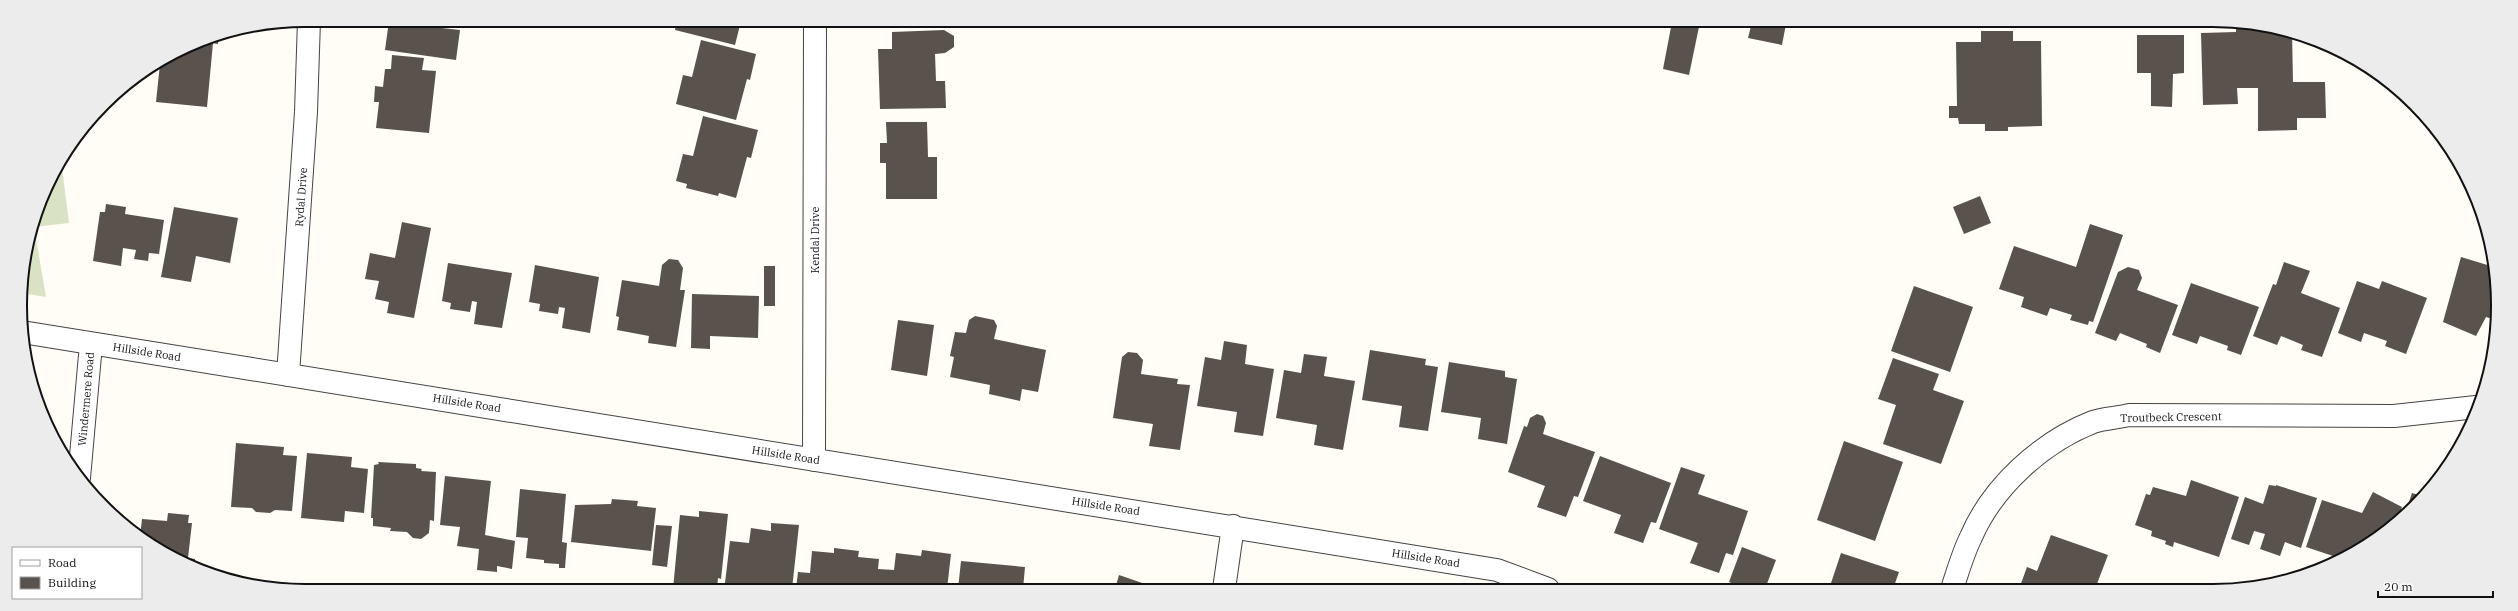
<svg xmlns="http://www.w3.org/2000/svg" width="2518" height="611" viewBox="0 0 2518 611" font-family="'IBM Plex Serif',serif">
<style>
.cemetery{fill:#d9e3c4}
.building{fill:#5a524d}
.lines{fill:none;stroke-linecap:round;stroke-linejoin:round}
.minor-casing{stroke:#444;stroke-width:24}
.minor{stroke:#fff;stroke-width:22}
.labels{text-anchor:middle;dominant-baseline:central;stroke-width:4;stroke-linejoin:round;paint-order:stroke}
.street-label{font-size:11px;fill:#111;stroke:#fff}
.rim{fill:none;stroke:#111;stroke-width:2}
</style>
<rect width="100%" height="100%" fill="#fffdf5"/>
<!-- cemetery -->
<path class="cemetery" d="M61 160 69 223 34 227 46 297 21 293C20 252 40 195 61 160Z"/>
<!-- building -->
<path class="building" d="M386 20H443L442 28 460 30 456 60 385 50 388 28H385Z
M680 20 741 21 735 45 675 30 676 24 664 21Z
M1672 22H1700L1689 75 1663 69Z
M1752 22H1806L1805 28 1786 24 1782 45 1748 38Z
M2269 27 2292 32 2293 82H2325L2326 118H2297V130L2258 131V88H2237L2238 104 2203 105 2201 33 2236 32V28Z
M944 30 954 36V47L945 53 935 54 936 81H945L946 108 880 109 878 49H892V32Z
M1981 31H2013V41H2041L2042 126 2008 127V131H1985V124H1959L1958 118H1949V106H1957L1956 42H1981Z
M219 35 218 44 213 43 207 107 156 102 160 64 196 42Z
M2137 35H2184V73L2173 74 2172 107 2151 106V73H2137Z
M701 40 756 54 750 80 747 79 736 120 676 104 683 75 692 77Z
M392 55 424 58 422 70 436 71 429 133 376 128 379 102H374L375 86 383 87 385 69H391Z
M703 116 758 130 751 158 747 157 736 198 719 193 718 196 686 188 687 184 676 181 683 154 693 156Z
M886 122H927L928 157H937V199H886V163H880V143H887Z
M1980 196 1991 223 1964 234 1953 207Z
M106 204 126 207 125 214 164 220 159 254 149 253 148 261 134 259 136 250 123 248 121 266 93 261 100 212H105Z
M174 207 238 218 230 263 196 256 191 282 161 277Z
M402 222 431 228 414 318 387 313 389 302 375 299 379 281 365 279 370 253 395 258Z
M2090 224 2123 235 2093 322 2089 321 2088 325 2070 320 2072 315 2050 308 2047 316 2021 307 2024 297 1999 289 2014 246 2076 267Z
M2461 257 2494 267 2497 287 2496 320 2486 317 2476 336 2443 322Z
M669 259 678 260 683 268 680 290H685L676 347 648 343 649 336 617 330 619 317 616 316 622 280 659 286 662 265Z
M2284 262 2310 271 2301 293 2340 308 2322 357 2301 350 2303 345 2281 336 2277 345 2253 336 2273 284 2276 285Z
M448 263 512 273 502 328 474 324 477 302 472 301 470 312 450 309 451 303 442 301Z
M535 265 599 277 590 333 562 328 565 308 559 307 558 314 539 311 540 304 529 302Z
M764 266H775V306H764Z
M2128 267 2139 270 2142 278 2137 290 2178 305 2160 353 2146 347 2147 344 2120 333 2116 341 2095 333 2118 272Z
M2357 281 2379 289 2382 281 2427 298 2406 354 2385 346 2387 341 2364 333 2361 342 2338 333Z
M2191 283 2259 307 2241 355 2227 350 2228 346 2200 336 2197 344 2172 335Z
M1914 286 1973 307 1950 372 1891 351Z
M692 294 759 296 758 338 710 336V349L691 348Z
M975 316 994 320 997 326 994 339 1046 350 1038 392 1022 389 1020 401 989 394 990 385 950 377 954 357 950 356 955 332 966 333 969 320Z
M898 320 934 325 927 376 891 370Z
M1224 341 1247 345 1245 364 1274 369 1263 436 1234 432 1237 412 1197 406 1205 357 1221 360Z
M1370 350 1426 359 1425 365 1438 367 1428 431 1399 427 1402 406 1362 400Z
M1128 352 1137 353 1143 360 1141 374 1178 379 1177 384 1190 385 1180 450 1149 446 1153 424 1113 418 1122 357Z
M1304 354 1327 357 1324 376 1355 381 1343 450 1314 445 1317 425 1276 418 1284 370 1301 373Z
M1893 358 1939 374 1933 390 1964 401 1941 464 1883 444 1896 405 1878 399Z
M1449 362 1505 371V377L1517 379 1507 444 1478 439 1481 418 1441 412Z
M1537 414 1543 416 1546 423 1543 434 1595 452 1578 497 1574 496 1566 517 1537 507 1545 486 1508 472 1524 426 1527 427 1530 418Z
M1844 441 1903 462 1875 541 1817 520Z
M236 443 284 447 283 455 297 456 292 511 275 510 270 513 256 512 252 508 231 507Z
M307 453 352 457 351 467 368 469 364 513 345 511 344 522 301 518Z
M1600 456 1671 483 1656 523 1651 522 1643 543 1614 533 1621 515 1583 501Z
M378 462 416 464V468L422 469 421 471 436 472 434 521 430 520 429 533 421 539 413 538 407 532 390 531 391 528 373 526V518H371L374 465 379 464Z
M1681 467 1705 475 1698 494 1748 511 1733 555 1726 553 1719 573 1690 563 1698 543 1659 529Z
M445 476 491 481 485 535 515 541 512 569 497 566V572L477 570 479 549 457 546 460 527 440 525Z
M2191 480 2239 497 2219 557 2174 542 2173 547 2165 544 2166 541 2151 536 2152 531 2135 525 2146 494 2150 495 2153 487 2186 496Z
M2269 485 2276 486V485L2317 498 2301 548 2285 542 2280 556 2260 549 2265 534 2254 531 2249 545 2231 539 2245 497 2263 504Z
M520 489 566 494 562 542 567 543 565 568H559V564L544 563V560L526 558 528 538 516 537Z
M2373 492 2402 507 2398 519 2342 559 2306 547 2322 500 2362 513Z
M2412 493 2422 496 2414 508 2405 514Z
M612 499 638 501 637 506 656 508 651 551 571 542 575 505 611 504Z
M699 511 728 514 721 579 718 578 717 589H673L680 515 699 517Z
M168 513 189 515 188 523H192L188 558 195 559V567L163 553 140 537 142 519 167 521Z
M771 523 799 525 792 589 725 583 730 541 749 543 751 528 771 531Z
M656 525 672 526 667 567 652 565Z
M2051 535 2108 555 2095 589H2019L2027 567 2037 571Z
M1742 547 1776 560 1765 589H1747L1729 582Z
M834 548 859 551 858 557 879 559 878 569 894 570 896 553 921 556 922 550 951 554 947 589H796L798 572 810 573 812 551 834 553Z
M1841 553 1899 572 1893 589H1829Z
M961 561 1025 567 1023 589H958Z
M1119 575 1151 586 1150 589H1115Z"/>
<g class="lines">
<defs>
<path id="minor" d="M22 332 1497 570 1548 589
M288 375 306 112 309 20
M814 460 815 21
M79 478 91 344
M1224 589 1233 526
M1952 589C1958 571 1963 553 1971 537 1993 486 2042 442 2093 422 2104 418 2118 418 2129 415L2394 416 2476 407"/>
</defs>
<!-- minor casing -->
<use href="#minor" class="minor-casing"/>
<!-- minor -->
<use href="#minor" class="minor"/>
</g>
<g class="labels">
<!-- street labels -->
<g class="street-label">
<text transform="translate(301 197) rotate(-86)">Rydal Drive</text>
<text transform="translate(815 240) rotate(-90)">Kendal Drive</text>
<text transform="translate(147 352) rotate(9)">Hillside Road</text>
<text transform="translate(86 399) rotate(-85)">Windermere Road</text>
<text transform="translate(467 403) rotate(9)">Hillside Road</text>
<text transform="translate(2171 417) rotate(-1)">Troutbeck Crescent</text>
<text transform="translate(786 455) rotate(9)">Hillside Road</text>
<text transform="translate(1106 506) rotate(9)">Hillside Road</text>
<text transform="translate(1426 558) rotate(9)">Hillside Road</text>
</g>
</g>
<!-- crop -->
<path d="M0 0H2518V611H0ZM305 27H2213A278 278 0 0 1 2491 305V306A278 278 0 0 1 2213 584H305A278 278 0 0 1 27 306V305A278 278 0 0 1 305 27Z" fill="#ececec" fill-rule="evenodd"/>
<path class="rim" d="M305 27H2213A278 278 0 0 1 2491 305V306A278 278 0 0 1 2213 584H305A278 278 0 0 1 27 306V305A278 278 0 0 1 305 27Z"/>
<!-- legend -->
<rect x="12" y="547" width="130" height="52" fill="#ffffff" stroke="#a0a0a0"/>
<rect x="20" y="560" width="20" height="6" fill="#ffffff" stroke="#a0a0a0"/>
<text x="48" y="567" font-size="12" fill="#111111">Road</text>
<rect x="20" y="577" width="20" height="12" fill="#5a524d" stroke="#a0a0a0"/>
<text x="48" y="587" font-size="12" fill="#111111">Building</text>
<!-- scale -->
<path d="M2378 591v6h115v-6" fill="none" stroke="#111111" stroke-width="2"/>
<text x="2384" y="591" font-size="12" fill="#111111" stroke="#ffffff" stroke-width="3" paint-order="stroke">20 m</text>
</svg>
